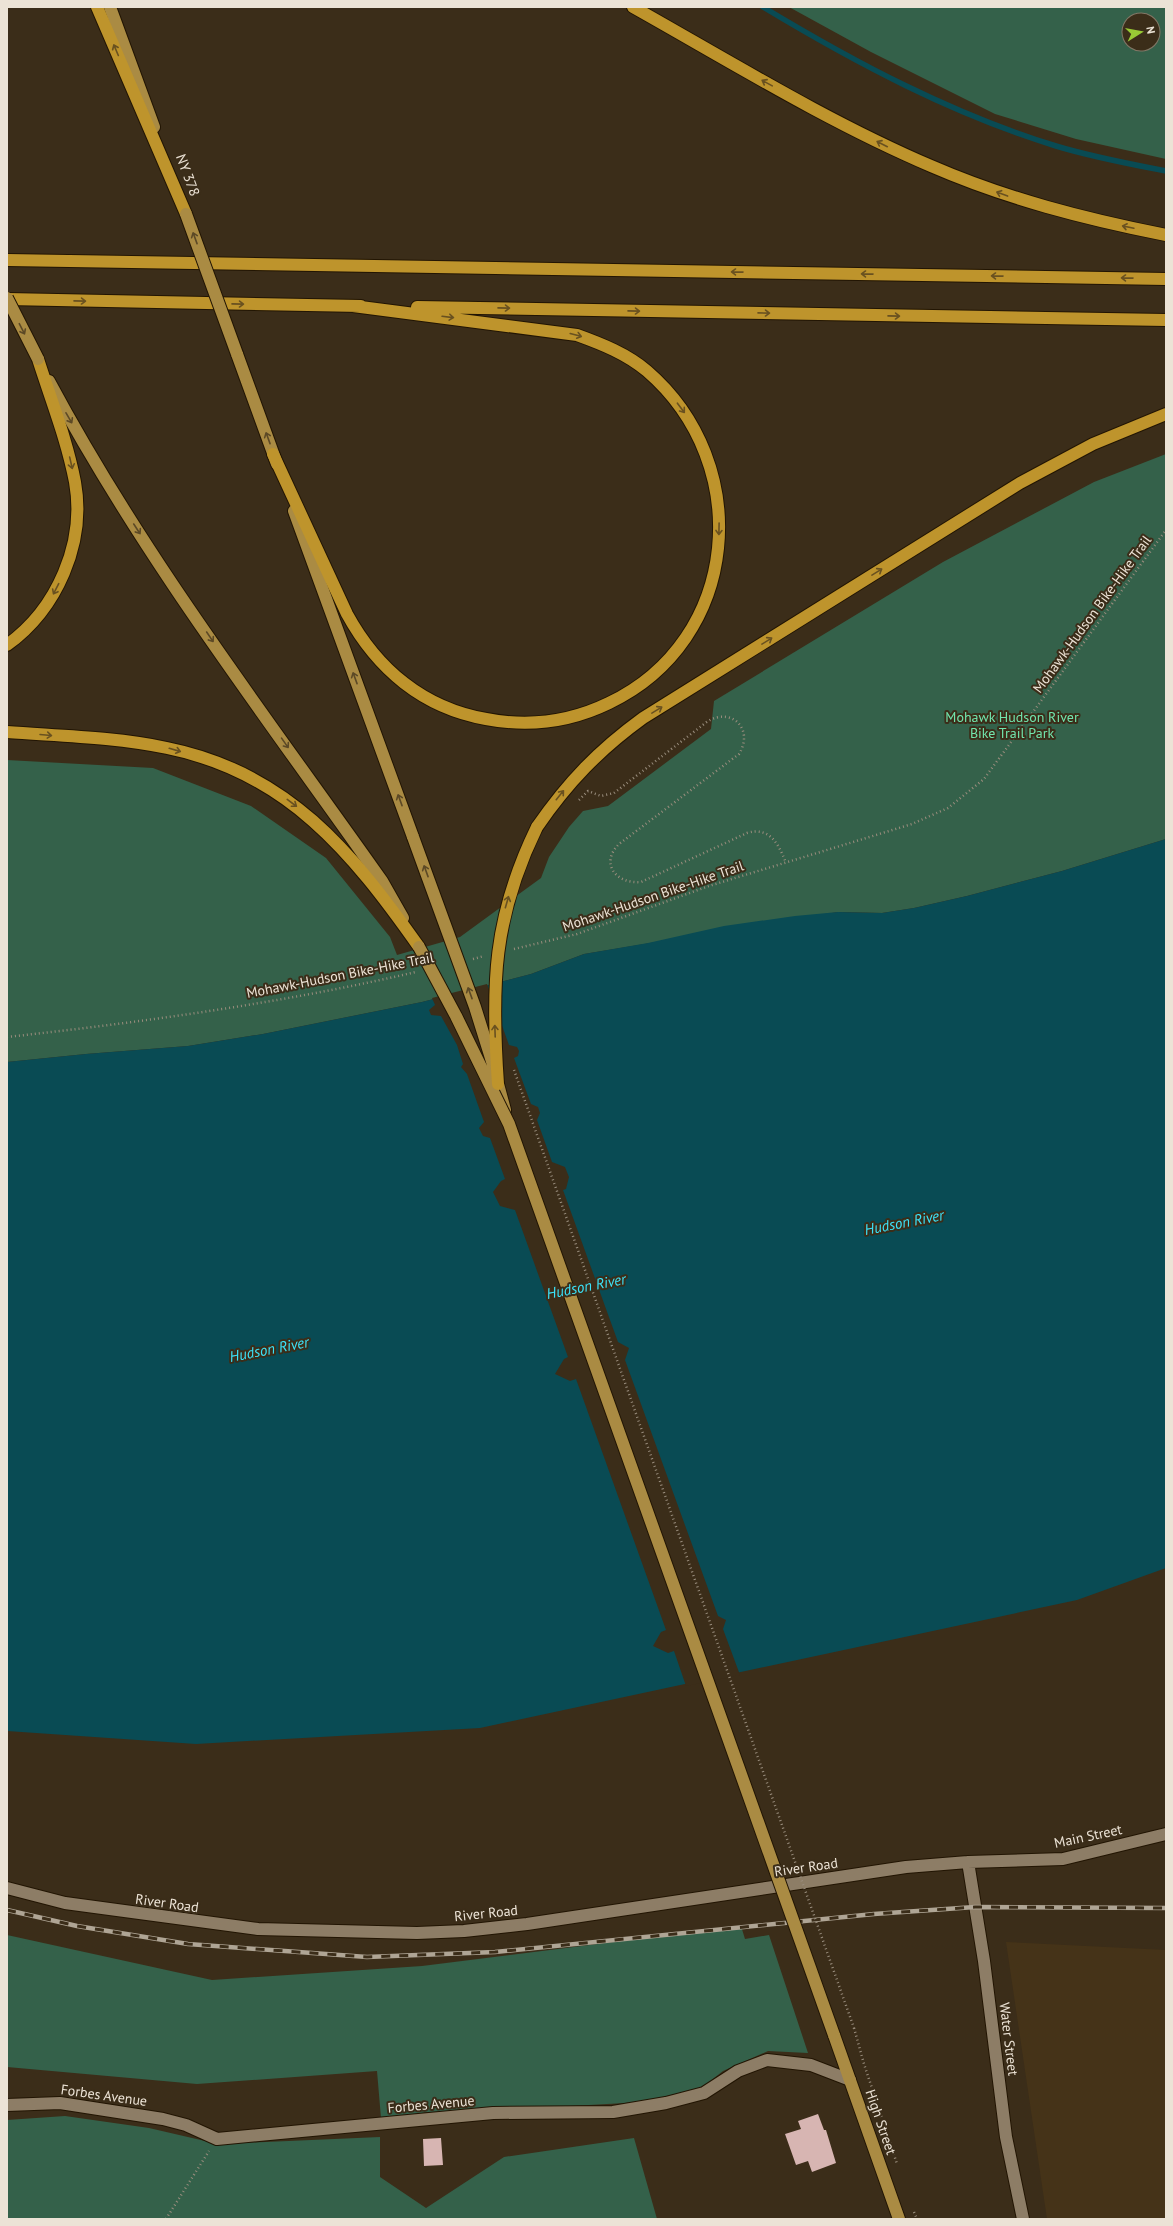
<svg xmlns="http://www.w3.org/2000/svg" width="1173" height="2226" viewBox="0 0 1173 2226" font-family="'PT Sans',sans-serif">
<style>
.built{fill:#453318}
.green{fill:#34614a;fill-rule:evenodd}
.water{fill:#094b54}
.pier{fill:#3b2d19}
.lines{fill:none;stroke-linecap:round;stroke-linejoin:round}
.stream{stroke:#094b54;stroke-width:5.5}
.building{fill:#d7b5b2}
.minor-casing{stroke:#221503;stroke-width:14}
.major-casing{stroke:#221503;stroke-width:14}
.highway-casing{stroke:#221503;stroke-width:14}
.path{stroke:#998d7d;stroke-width:2.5;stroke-dasharray:1 3;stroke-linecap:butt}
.minor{stroke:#8d7d66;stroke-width:12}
.major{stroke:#aa8b43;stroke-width:12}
.highway{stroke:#be942c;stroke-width:12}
.rail-casing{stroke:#afa595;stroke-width:4.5}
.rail{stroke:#3b2d19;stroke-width:3;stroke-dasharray:9;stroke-linecap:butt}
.major-bridge-casing{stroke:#221503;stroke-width:14;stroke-linecap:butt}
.highway-bridge-casing{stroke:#221503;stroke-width:14;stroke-linecap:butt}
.path-bridge{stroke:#998d7d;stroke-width:2.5;stroke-dasharray:1 3;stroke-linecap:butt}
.major-bridge{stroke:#aa8b43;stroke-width:12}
.highway-bridge{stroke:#be942c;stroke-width:12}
.oneway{stroke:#695120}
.oneway2{stroke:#5c4926}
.labels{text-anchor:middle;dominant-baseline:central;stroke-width:4;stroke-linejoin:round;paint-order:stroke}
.street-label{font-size:14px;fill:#ece3d6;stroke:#3b2d19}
.park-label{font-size:14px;fill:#71e5ad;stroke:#3b2d19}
.water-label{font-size:15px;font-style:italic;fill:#3be3f9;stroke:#3b2d19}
</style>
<rect width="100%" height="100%" fill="#3b2d19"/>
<!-- built -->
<path class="built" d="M1006 1942 1166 1950V2219H1047Z"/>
<!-- green -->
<path class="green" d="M789 7H1166V159L1076 139 995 114 871 52ZM1129 20H1153V44H1129Z
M1166 454V839L1062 871 967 896 914 908 882 913 838 912 584 954 531 974 422 1002 263 1034 188 1046 86 1054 7 1062V760L153 768 251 806 326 858 390 937 397 955 460 937 541 878 549 857 569 827 583 811 608 806 711 729 714 701 943 562 1094 482Z
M741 1926 745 1939 769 1935 808 2053 768 2051 723 2071 703 2087 655 2099 625 2103 518 2109 429 2112 381 2118 377 2071 197 2084 7 2067V1935L212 1980 422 1966Z
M65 2116 149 2128 218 2144 380 2137V2177L426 2208 504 2157 634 2138 657 2219H7V2120Z"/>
<!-- water -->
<path class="water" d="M1166 839V1568L1077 1600 480 1728 196 1744 7 1731V1062L86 1054 188 1046 263 1034 422 1002 531 974 584 954 648 943 724 926 795 916 838 912 882 913 914 908 967 896 1062 871Z"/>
<!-- pier -->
<path class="pier" d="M487 984 509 1045 517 1047 519 1051 518 1056 514 1058 531 1104 538 1107 540 1113 537 1120 552 1162 565 1167 569 1177 566 1189 563 1190 618 1342 629 1348 625 1360 718 1616 726 1620 723 1629 740 1675 686 1686 674 1651 668 1653 653 1646 661 1632 666 1630 576 1379 570 1381 555 1374 564 1359 568 1357 515 1210 500 1206 493 1192 501 1181 505 1179 490 1138 483 1136 479 1128 484 1122 467 1074 461 1067 463 1064 457 1045 441 1016 431 1015 429 1010 435 1005 432 998Z"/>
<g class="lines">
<!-- stream -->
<path class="stream" d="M763 7C856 63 952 114 1056 146 1092 157 1130 164 1166 171"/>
</g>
<!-- building -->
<path class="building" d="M818 2114 824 2130H826L836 2163 812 2172 808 2161 796 2165 785 2134 801 2129 798 2121Z
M441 2138 443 2165 424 2166 423 2139Z"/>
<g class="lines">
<defs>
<path id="minor" d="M968 1862 984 1961 1006 2137 1023 2219
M7 1888 65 1903 258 1929 417 1933 464 1931 527 1924 906 1867 968 1862 1063 1859 1166 1834
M7 2105 60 2103 163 2119 186 2125 217 2139 493 2113 613 2112 666 2103 704 2093 738 2071 767 2060 811 2065 850 2080"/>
<path id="major" d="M110 7 154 127
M237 354 277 464
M49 381C143 557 267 718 382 881L403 918
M294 511 413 837
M498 1084 505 1110
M834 2035 899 2219"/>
<path id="highway" d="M97 7 186 214
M633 7C731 62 828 122 931 166 1007 199 1085 219 1166 235
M7 260 1166 279
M7 299 361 306
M417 307 1166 320
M273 454 347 614C377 669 423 708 486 719 528 727 570 722 609 703 741 640 755 464 647 371 627 354 602 344 577 335L353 306
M7 645C57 609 86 543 75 482 67 440 51 400 38 359
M7 732C60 736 115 737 167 748 287 772 352 852 419 947
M537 827C568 782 599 750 643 718L1020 483 1093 444 1166 414"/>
</defs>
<!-- minor casing -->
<use href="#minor" class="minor-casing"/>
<!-- major casing -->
<use href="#major" class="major-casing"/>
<!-- highway casing -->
<use href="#highway" class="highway-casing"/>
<!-- path -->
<path class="path" d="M579 800 588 791 601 796 614 793 708 721C733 707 754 730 739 754L619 844C600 863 615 884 641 882L747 833C770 826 779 845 786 863
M514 949 577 934 709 886 912 824 948 808 984 779 1166 530
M473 959 484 956
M7 1037C144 1022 282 1003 416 972
M854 2028 864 2064 897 2164
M914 2212 917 2219
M166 2219 209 2151"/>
<!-- minor -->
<use href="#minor" class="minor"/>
<!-- major -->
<use href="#major" class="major"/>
<!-- highway -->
<use href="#highway" class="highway"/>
<defs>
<path id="rail" d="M7 1910 77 1926 188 1944 367 1957 495 1952 874 1914 975 1907 1166 1908"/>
</defs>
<!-- rail casing -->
<use href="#rail" class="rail-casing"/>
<!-- rail -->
<use href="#rail" class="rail"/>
<defs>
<path id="major-bridge" d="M186 214 237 354
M7 298 38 359
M413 837 475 1007 495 1071
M419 947 456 1016 509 1124 834 2035"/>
<path id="highway-bridge" d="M498 1084C491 985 493 917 537 827"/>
</defs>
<!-- major-bridge casing -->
<use href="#major-bridge" class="major-bridge-casing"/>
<!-- highway-bridge casing -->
<use href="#highway-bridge" class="highway-bridge-casing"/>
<!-- path-bridge -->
<path class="path-bridge" d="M514 1070 854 2028"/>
<!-- major-bridge -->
<use href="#major-bridge" class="major-bridge"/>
<!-- highway-bridge -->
<use href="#highway-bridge" class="highway-bridge"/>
</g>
<!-- one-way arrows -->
<defs><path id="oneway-shaft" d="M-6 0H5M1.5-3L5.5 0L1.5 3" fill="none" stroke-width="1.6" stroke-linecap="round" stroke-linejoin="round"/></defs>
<g class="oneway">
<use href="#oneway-shaft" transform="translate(116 50) rotate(-113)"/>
<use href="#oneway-shaft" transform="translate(767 83) rotate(-151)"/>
<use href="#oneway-shaft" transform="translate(882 144) rotate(-153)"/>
<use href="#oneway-shaft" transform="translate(1002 194) rotate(-160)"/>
<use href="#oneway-shaft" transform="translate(1128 227) rotate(-168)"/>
<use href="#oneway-shaft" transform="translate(737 272) rotate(-179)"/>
<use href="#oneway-shaft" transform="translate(867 274) rotate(-179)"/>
<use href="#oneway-shaft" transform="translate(997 276) rotate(-179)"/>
<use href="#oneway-shaft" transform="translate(1127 278) rotate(-179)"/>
<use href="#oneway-shaft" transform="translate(80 301) rotate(1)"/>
<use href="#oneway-shaft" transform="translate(238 304) rotate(1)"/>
<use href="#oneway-shaft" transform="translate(504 308) rotate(1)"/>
<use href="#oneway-shaft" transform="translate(634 311) rotate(1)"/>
<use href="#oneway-shaft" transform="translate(764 313) rotate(1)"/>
<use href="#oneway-shaft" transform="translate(894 316) rotate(1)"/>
<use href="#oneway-shaft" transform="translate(448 317) rotate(7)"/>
<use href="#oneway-shaft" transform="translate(576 335) rotate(15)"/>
<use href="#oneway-shaft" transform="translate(681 408) rotate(53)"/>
<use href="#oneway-shaft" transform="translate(71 463) rotate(77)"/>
<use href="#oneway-shaft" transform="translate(719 529) rotate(91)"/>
<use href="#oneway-shaft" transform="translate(877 572) rotate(-32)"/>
<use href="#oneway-shaft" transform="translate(56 589) rotate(117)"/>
<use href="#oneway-shaft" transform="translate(767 641) rotate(-32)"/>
<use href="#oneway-shaft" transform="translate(657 710) rotate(-31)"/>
<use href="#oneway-shaft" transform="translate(46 735) rotate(5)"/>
<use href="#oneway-shaft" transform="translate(175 750) rotate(16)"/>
<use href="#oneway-shaft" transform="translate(560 795) rotate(-51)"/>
<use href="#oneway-shaft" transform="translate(292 803) rotate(37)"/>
<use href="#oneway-shaft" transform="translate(507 902) rotate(-74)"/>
<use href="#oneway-shaft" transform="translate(495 1031) rotate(-92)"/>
</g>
<g class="oneway2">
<use href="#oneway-shaft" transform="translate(195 238) rotate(-110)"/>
<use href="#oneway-shaft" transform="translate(22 329) rotate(63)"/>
<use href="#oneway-shaft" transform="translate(69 418) rotate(60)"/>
<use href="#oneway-shaft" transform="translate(268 438) rotate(-110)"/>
<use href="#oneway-shaft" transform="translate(137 529) rotate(57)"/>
<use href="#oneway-shaft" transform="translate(210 637) rotate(56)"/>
<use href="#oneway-shaft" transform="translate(355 678) rotate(-110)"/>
<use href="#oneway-shaft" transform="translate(285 743) rotate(55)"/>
<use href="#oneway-shaft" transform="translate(400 800) rotate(-110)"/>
<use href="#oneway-shaft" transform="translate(426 871) rotate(-110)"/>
<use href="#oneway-shaft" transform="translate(470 993) rotate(-110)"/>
</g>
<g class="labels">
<!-- street labels -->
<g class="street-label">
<text transform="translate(188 175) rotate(70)">NY 378</text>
<text transform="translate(1092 614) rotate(-54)">Mohawk-Hudson Bike-Hike Trail</text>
<text transform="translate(653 896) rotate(-19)">Mohawk-Hudson Bike-Hike Trail</text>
<text transform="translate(340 975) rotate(-11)">Mohawk-Hudson Bike-Hike Trail</text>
<text transform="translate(1088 1836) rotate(-12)">Main Street</text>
<text transform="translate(806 1867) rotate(-8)">River Road</text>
<text transform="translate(167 1903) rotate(8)">River Road</text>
<text transform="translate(486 1913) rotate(-6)">River Road</text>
<text transform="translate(1009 2039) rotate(83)">Water Street</text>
<text transform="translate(104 2095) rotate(8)">Forbes Avenue</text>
<text transform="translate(431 2104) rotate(-5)">Forbes Avenue</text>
<text transform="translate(881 2122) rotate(71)">High Street</text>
</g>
<!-- park labels -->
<g class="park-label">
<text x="1012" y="717">Mohawk Hudson River<tspan x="1012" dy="16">Bike Trail Park</tspan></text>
</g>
<!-- water labels -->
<g class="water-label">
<text transform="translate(904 1222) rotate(-11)">Hudson River</text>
<text transform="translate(586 1286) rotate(-11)">Hudson River</text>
<text transform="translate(269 1349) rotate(-11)">Hudson River</text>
</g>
</g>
<!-- border -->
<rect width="1173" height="2226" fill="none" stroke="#ece3d6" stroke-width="16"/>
<!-- north arrow -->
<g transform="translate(1141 32) rotate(79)"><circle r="19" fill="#3b2d19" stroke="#827665"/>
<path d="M0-3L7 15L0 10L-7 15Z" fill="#99cb35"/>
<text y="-6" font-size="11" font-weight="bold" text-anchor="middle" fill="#ece3d6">N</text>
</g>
</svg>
